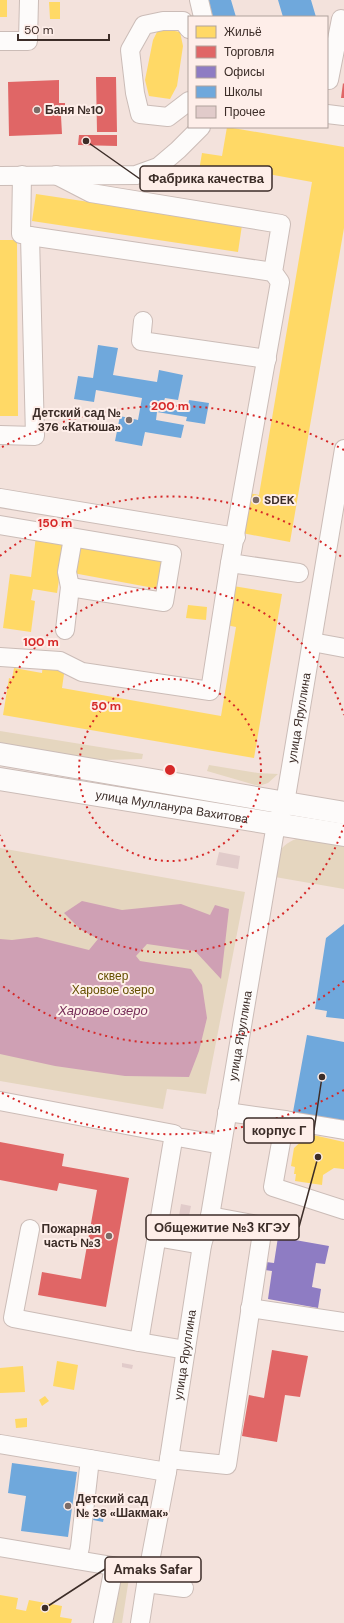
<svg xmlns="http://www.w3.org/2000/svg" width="344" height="1623" viewBox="0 0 344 1623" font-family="'DM Sans',sans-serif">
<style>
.green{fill:#e5d6bf}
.water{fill:#cfa0b4}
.homes{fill:#ffd966}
.shops{fill:#e06666}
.offices{fill:#8e7cc3}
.schools{fill:#6fa8dc}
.building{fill:#e1cbca}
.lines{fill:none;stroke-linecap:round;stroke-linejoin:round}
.minor-casing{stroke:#cbbcb7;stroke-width:20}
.major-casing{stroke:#cbbcb7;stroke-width:24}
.minor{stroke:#fdfbfa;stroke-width:18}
.major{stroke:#fdfbfa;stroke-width:22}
.ring{fill:none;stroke:#d62828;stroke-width:2;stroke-dasharray:2 4}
.poi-dot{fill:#7c6c67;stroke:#feeee9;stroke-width:1.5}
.labels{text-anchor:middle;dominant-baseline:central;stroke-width:4;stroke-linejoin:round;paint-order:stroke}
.poi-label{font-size:12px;font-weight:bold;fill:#3c2d28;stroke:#feeee9;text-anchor:start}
.street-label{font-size:12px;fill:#3c2d28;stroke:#feeee9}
.park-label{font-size:12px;fill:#655000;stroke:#feeee9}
.water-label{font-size:13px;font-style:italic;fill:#752c57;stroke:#feeee9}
.centre{fill:#d62828;stroke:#feeee9;stroke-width:2}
.ring-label{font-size:12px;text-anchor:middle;font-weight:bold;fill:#d62828;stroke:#feeee9;stroke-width:4;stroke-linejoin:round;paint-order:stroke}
.leader{fill:none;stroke:#3c2d28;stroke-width:1.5}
.callout-dot{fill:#3c2d28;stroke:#feeee9;stroke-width:1.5}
.callout{fill:#feeee9;stroke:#3c2d28;stroke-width:1.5}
.callout-label{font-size:13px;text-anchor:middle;font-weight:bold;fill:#3c2d28}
</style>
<rect width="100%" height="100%" fill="#f3e2dc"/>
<!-- green -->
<path class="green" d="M0 731 143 754 142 759 102 760 0 744Z
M209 765 258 773 278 774 268 783 259 786 207 771Z
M301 837 344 845V889L275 877C279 853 276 846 301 837Z
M0 848 245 892 206 1094 167 1089 163 1109 0 1081Z
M124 1577 129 1578 122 1623H108L118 1580Z"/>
<!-- water -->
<path class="water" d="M82 901 122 910 181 904 210 915 215 905 229 909 221 979 195 951 147 944 136 956 140 961 191 969 202 985 207 1018 199 1051 189 1077 125 1076 55 1066 0 1054V939L12 940 37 937 89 950 98 939 80 929 64 913Z"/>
<!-- homes -->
<path class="homes" d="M0 0H7V17H0Z
M49 2H60V19H50Z
M159 28 180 32 183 46 177 86 170 99 149 96 145 80 153 40Z
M227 127 344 147V228L290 542 242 533 249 493 259 495 312 182 268 174 265 188 198 177 202 153 222 156Z
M36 194 242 225 238 252 32 221Z
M0 240H17L18 416H0Z
M36 536 65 540 57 593 33 589 31 600 35 601 31 632 3 628 10 574 31 577Z
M78 544 164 560 159 589 73 573Z
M233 586 282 594 254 758 3 715 9 678 12 679 14 668 42 673 43 663 65 667 62 688 221 716 236 627 226 625Z
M188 605 207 607 206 620 186 618Z
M309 1134 344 1142V1169L334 1168 323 1175 322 1185 295 1181 296 1174H294L295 1167 291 1166 294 1148Z
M57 1361 78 1365 74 1390 53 1386Z
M23 1366 25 1392 0 1393V1368Z
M45 1396 49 1401 42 1406 39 1400Z
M27 1418V1427L16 1428 15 1419Z
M0 1595 18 1598 16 1609 26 1611 29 1600 62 1606 60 1617 72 1619 71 1623H0Z"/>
<!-- shops -->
<path class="shops" d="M96 77H116L117 132H97Z
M59 80V103H65V116H61L62 134 9 136 8 82Z
M343 83 344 84V98H341Z
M79 135H117V146L78 145Z
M0 1142 64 1154 62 1166 129 1178 106 1307 38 1295 42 1272 81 1279 97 1190 59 1183 57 1191 0 1180Z
M272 1350 308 1356 300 1397 285 1395 277 1442 242 1436 249 1395 264 1398Z"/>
<!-- offices -->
<path class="offices" d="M278 1237 329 1246 325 1264 316 1263 312 1287 321 1289 318 1308 268 1299 272 1271 265 1270 266 1262 274 1263Z"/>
<!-- schools -->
<path class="schools" d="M208 0H231L236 17H213Z
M278 0H311L316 17H283Z
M98 345 118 348 113 375 157 382 159 370 183 375 178 400 165 398 164 401H159L158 407 187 412 189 400 209 403 205 424 186 421 187 417 157 412 156 420 184 425 181 438 145 432 142 446 115 441 120 416 138 420 142 398 96 390 94 402 74 399 78 376 93 378Z
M344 924V1019L326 1017 327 1011 315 1009 326 938Z
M307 1035 344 1042V1121L293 1112Z
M12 1463 77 1472 68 1537 21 1531 26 1496 8 1493Z
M96 1510 105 1512 103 1522 93 1520Z"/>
<!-- building -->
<path class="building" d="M219 852 240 856 238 869 216 865Z
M181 1204 191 1206 186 1230 177 1228Z
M122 1363 133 1365 132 1369 122 1367Z"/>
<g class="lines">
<defs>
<g id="minor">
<path d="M199 0 203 17"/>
<path d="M189 29 183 21H163L144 25 130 50 135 93 140 114 168 117 189 101"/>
<path d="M0 41H28L29 0"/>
<path d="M329 80 341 19"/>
<path d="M327 114 344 116"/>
<path d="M56 175 91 193 281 224 273 272 280 282 230 563 299 573"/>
<path d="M0 176 136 175 158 167 178 150 201 127"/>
<path d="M30 236 273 272"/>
<path d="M143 321 141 341 267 359"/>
<path d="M0 435 35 436 30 236 21 234 22 175"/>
<path d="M0 498 236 537"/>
<path d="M0 525 172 554 164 602 70 587 65 630"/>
<path d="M70 587 67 572 73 538"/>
<path d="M312 642 344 648"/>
<path d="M0 657 60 661 82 672 210 691 230 563"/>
<path d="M0 1101 174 1134 139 1342 13 1318 30 1229"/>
<path d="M227 1112 285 1120 273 1187 344 1210"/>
<path d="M285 1120 344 1130"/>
<path d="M183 1138 222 1145"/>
<path d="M156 1237 202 1245"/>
<path d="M250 1308 344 1322"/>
<path d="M139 1342 186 1350"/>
<path d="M0 1444 167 1472"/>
<path d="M169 1459 227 1465 263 1226 210 1216"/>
<path d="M0 1547 148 1572"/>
<path d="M77 1560 80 1547 90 1459"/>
<path d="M146 1583 184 1588"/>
<path d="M103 1623 114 1567"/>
<path id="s1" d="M140 1623 148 1572 167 1472 202 1245 210 1216 276 824 285 803 344 449"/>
</g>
<g id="major">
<path d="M0 754 344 813"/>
<path id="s2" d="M0 779 344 835"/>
</g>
</defs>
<!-- minor casing -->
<use href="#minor" class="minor-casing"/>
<!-- major casing -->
<use href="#major" class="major-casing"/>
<!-- minor -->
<use href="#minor" class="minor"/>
<!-- major -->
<use href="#major" class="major"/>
</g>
<!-- distance rings -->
<g class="ring">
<circle cx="170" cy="770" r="91"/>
<path d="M344 825A182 182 0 0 1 0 835M0 705A182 182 0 0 1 344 715"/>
<path d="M344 981A273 273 0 0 1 0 984M0 556A273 273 0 0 1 344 559"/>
<path d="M344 1090A364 364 0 0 1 2 1093M2 447A364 364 0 0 1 344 450"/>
</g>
<!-- markers -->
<g class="poi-dot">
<circle cx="37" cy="110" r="4"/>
<circle cx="129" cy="420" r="4"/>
<circle cx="256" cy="500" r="4"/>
<circle cx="109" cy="1236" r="4"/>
<circle cx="68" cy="1506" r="4"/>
</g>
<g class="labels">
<!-- poi labels -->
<g class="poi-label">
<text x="45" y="110">Баня №10</text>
<text x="121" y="413" text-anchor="end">Детский сад №<tspan x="121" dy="14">376 «Катюша»</tspan></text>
<text x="264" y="500">SDEK</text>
<text x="101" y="1229" text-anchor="end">Пожарная<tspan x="101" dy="14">часть №3</tspan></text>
<text x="76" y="1499">Детский сад<tspan x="76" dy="14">№ 38 «Шакмак»</tspan></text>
</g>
<!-- street labels -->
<g class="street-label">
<text stroke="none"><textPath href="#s1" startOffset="920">улица Яруллина</textPath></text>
<text stroke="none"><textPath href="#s2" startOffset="174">улица Мулланура Вахитова</textPath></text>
<text stroke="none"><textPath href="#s1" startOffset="596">улица Яруллина</textPath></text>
<text stroke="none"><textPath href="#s1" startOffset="272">улица Яруллина</textPath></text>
</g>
<!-- park labels -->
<g class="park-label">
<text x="113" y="976">сквер<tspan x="113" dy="14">Харовое озеро</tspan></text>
</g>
<!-- water labels -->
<g class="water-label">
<text x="103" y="1010">Харовое озеро</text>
</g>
</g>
<circle cx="170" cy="770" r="6" class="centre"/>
<g class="ring-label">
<text x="170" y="410">200 m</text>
<text x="55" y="527">150 m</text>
<text x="41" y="646">100 m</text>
<text x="106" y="710">50 m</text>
</g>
<!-- callouts -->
<path class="leader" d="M86 141L140 179M322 1077L314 1130M318 1157L299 1227M45 1608L105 1569"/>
<g class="callout-dot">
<circle cx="86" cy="141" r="4"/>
<circle cx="322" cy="1077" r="4"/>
<circle cx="318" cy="1157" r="4"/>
<circle cx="45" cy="1608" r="4"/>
</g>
<g class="callout">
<rect x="140" y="166" width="132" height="25" rx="4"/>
<rect x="244" y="1118" width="70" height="25" rx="4"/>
<rect x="146" y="1215" width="153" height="25" rx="4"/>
<rect x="105" y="1557" width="96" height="25" rx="4"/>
</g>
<g class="callout-label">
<text x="206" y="183">Фабрика качества</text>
<text x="279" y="1135">корпус Г</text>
<text x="222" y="1232">Общежитие №3 КГЭУ</text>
<text x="153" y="1574">Amaks Safar</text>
</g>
<!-- legend -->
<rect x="188" y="16" width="140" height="112" fill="#feeee9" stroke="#b0a19c"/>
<rect x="196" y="26" width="20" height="12" fill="#ffd966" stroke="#b0a19c"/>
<text x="224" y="36" font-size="12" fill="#3c2d28">Жильё</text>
<rect x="196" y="46" width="20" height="12" fill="#e06666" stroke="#b0a19c"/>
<text x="224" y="56" font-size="12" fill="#3c2d28">Торговля</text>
<rect x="196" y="66" width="20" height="12" fill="#8e7cc3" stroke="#b0a19c"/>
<text x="224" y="76" font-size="12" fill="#3c2d28">Офисы</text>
<rect x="196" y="86" width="20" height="12" fill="#6fa8dc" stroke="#b0a19c"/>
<text x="224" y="96" font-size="12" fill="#3c2d28">Школы</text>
<rect x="196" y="106" width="20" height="12" fill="#e1cbca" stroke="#b0a19c"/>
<text x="224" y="116" font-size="12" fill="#3c2d28">Прочее</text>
<!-- scale -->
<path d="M18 34v6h91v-6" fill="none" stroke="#3c2d28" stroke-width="2"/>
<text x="24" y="34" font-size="12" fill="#3c2d28" stroke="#feeee9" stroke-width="3" paint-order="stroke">50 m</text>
</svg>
